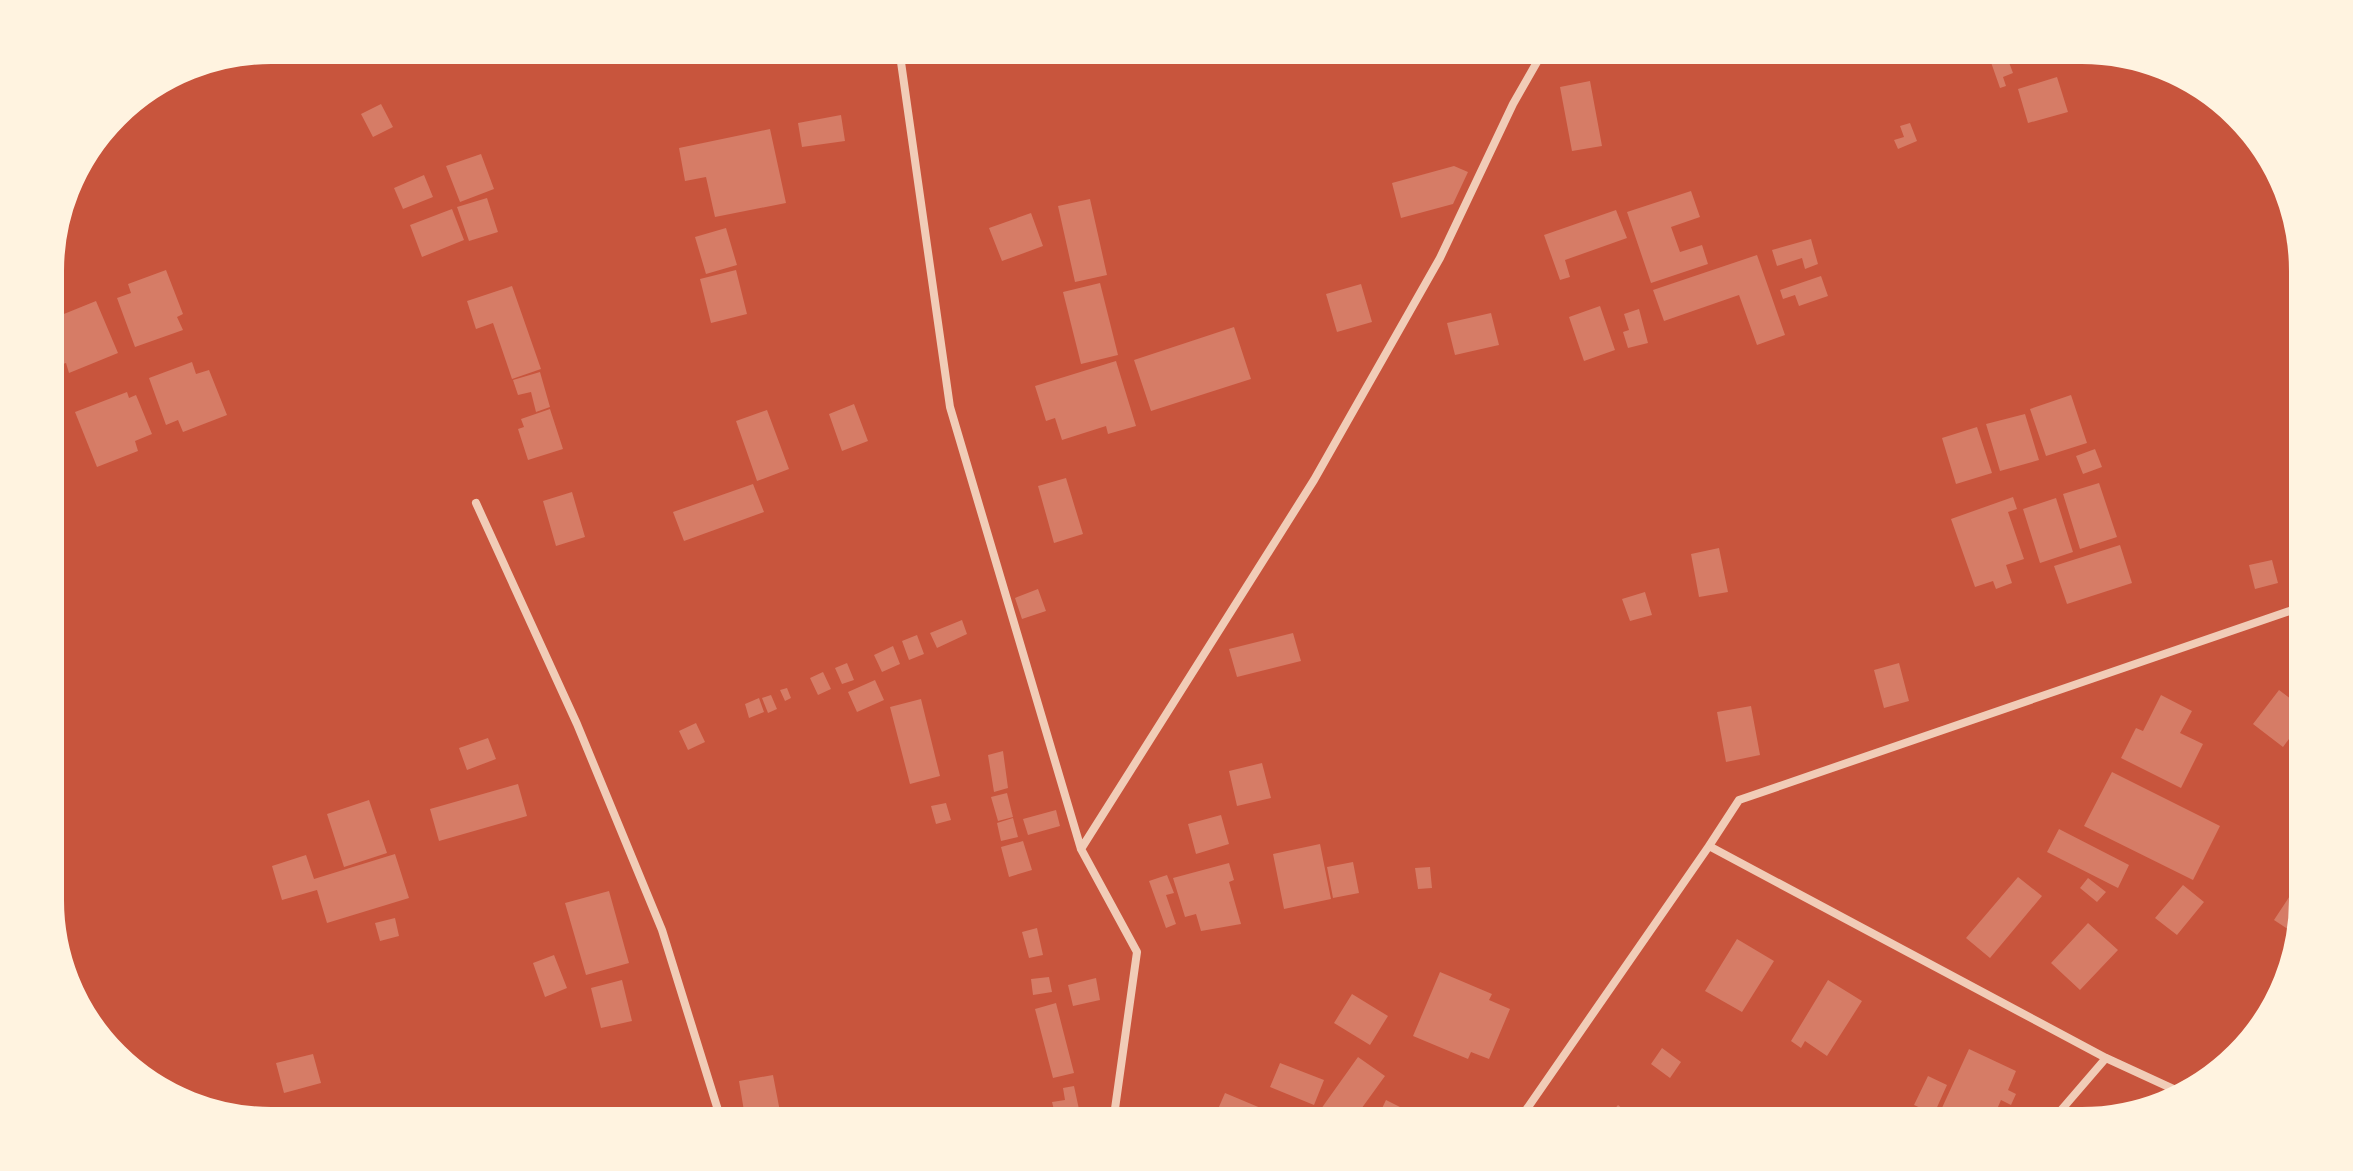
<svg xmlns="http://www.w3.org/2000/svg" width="2353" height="1171" viewBox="0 0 2353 1171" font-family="Manrope,sans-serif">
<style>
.building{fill:#d67c66}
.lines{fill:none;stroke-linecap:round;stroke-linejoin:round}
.minor{stroke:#f1ccb7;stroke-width:8}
.rim{fill:none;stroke:#fff3e0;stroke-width:4}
</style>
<rect width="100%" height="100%" fill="#c8553d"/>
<!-- building -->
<path class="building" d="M1455 48H1494V49L1458 60Z
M1986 48H2015L2017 53 2007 57 2013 73 2003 77 2006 86 2000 88Z
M2057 77 2068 112 2028 123 2018 89Z
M1590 81 1602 146 1572 151 1560 87Z
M381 104 393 127 373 137 361 114Z
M841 115 845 141 802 147 798 123Z
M1910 123 1917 141 1898 149 1894 140 1904 137 1900 126Z
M770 129 786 203 715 217 706 177 685 181 679 148Z
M481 154 494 189 460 202 446 166Z
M1454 166 1468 172 1453 204 1401 218 1392 183Z
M424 175 433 197 403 209 394 188Z
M1691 191 1700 217 1671 227 1680 252 1702 245 1708 264 1651 283 1627 212Z
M487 198 498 232 469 241 457 207Z
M1090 199 1107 275 1075 282 1058 206Z
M452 209 464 240 422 257 410 225Z
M1616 210 1627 238 1565 260 1570 277 1560 280 1544 235Z
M1031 213 1043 246 1002 261 989 228Z
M726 228 737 265 706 274 695 237Z
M1811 239 1818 264 1805 269 1802 258 1777 266 1772 250Z
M1757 255 1785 335 1757 345 1739 295 1664 321 1653 290Z
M166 270 183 314 177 317 183 330 135 347 117 298 131 293 128 284Z
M736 270 747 314 711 323 700 279Z
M1821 276 1828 296 1799 306 1795 295 1783 299 1780 290Z
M1100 283 1118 355 1081 364 1063 292Z
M1361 284 1372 322 1337 332 1326 294Z
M512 286 541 369 512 379 493 323 476 329 467 301Z
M96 301 118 353 69 373 66 363 57 366 49 346V320Z
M1600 306 1615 350 1584 361 1569 317Z
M1639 309 1648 343 1628 348 1623 332 1629 330 1624 314Z
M1491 313 1499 345 1455 355 1447 323Z
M1234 327 1251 379 1151 411 1134 360Z
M1116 361 1136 426 1108 434 1106 426 1062 440 1055 418 1046 421 1035 386Z
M192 362 196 374 209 370 227 415 183 432 178 420 166 425 149 378Z
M540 372 550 407 536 412 531 392 518 395 513 380Z
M127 392 129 398 136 395 152 434 135 441 138 451 97 467 75 412Z
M2071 395 2087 443 2046 456 2030 409Z
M854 404 868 441 842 451 829 414Z
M550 409 563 449 528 460 518 429 524 427 521 419Z
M767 410 789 469 757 481 736 421Z
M2025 414 2039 460 2000 471 1986 424Z
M1977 427 1992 473 1956 484 1942 438Z
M2095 449 2102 467 2083 474 2076 456Z
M1066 478 1083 534 1054 543 1038 486Z
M2099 483 2117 537 2080 549 2063 494Z
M753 484 764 512 684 541 673 512Z
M572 492 585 537 556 546 543 501Z
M2013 497 2017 509 2008 512 2024 559 2006 565 2012 583 1996 589 1993 581 1975 587 1951 519Z
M2056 498 2073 552 2040 563 2023 509Z
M2120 545 2132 583 2067 604 2054 566Z
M1719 548 1728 592 1699 597 1691 554Z
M2272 560 2278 583 2255 589 2249 565Z
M1038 589 1046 611 1022 619 1015 598Z
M1645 592 1652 615 1630 621 1622 599Z
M962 620 967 634 937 648 930 633Z
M1293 633 1301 661 1237 677 1229 649Z
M917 635 924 654 909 660 902 641Z
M893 646 900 664 882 672 874 655Z
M847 663 854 680 842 684 835 668Z
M1899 663 1909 701 1884 708 1874 670Z
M823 672 831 689 818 695 810 678Z
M875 680 884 700 857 712 848 692Z
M787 688 791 698 785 701 780 690Z
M2279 690 2304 709V719L2283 747 2253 724Z
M771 695 777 709 768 713 762 698Z
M2161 695 2192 711 2180 733 2203 744 2181 788 2121 758 2136 728 2143 731Z
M759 698 764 712 749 718 745 704Z
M921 699 940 776 910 784 890 707Z
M1751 706 1760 755 1726 762 1717 712Z
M696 723 705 742 688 750 679 731Z
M488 738 496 759 467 770 459 748Z
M1003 751 1008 788 994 792 988 755Z
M1262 763 1271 798 1237 806 1229 771Z
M2112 772 2220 826 2193 880 2084 826Z
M518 784 527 816 439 841 430 809Z
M1007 793 1013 817 998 821 991 797Z
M369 800 387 853 344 867 327 814Z
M946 803 951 820 936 824 931 806Z
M1056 810 1060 826 1028 835 1023 819Z
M1221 815 1229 844 1196 854 1188 824Z
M1013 818 1018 837 1001 841 997 823Z
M2059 829 2129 865 2118 888 2047 852Z
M1023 841 1032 870 1009 877 1001 847Z
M1320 844 1331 899 1284 909 1273 854Z
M395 854 409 898 327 923 317 890 282 900 272 866 306 855 314 879Z
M1353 862 1359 893 1333 898 1327 867Z
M1229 863 1234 880 1229 882 1241 924 1201 931 1196 914 1185 917 1173 878Z
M1430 867 1432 888 1418 889 1415 868Z
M1167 875 1174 893 1166 895 1176 924 1166 928 1149 881Z
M2018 877 2042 896 1990 958 1966 938Z
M2088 878 2106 892 2097 902 2080 888Z
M2183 885 2204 902 2177 935 2155 918Z
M609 891 629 963 586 975 565 903Z
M2293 891 2305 898 2297 935 2274 920Z
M395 918 399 936 380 941 375 923Z
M2088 923 2118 950 2080 990 2051 963Z
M1037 928 1043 955 1029 958 1022 932Z
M1737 939 1774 961 1742 1012 1705 991Z
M554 955 567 988 545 997 533 963Z
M1440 972 1492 994 1489 1000 1510 1009 1489 1059 1471 1052 1468 1059 1413 1036Z
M1049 977 1052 992 1033 995 1031 979Z
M1096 978 1100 1000 1073 1006 1068 985Z
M622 980 632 1021 601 1028 591 988Z
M1828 980 1862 1001 1827 1056 1805 1041 1801 1048 1791 1041Z
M1352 994 1388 1016 1370 1045 1334 1023Z
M1056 1003 1074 1073 1053 1078 1035 1009Z
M1662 1048 1681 1062 1670 1078 1651 1064Z
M1969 1049 2016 1071 2008 1090 2016 1094 2011 1105 2001 1100 1991 1123H1968L1941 1110Z
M313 1054 321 1083 284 1093 276 1063Z
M1358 1057 1385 1076 1351 1123H1311Z
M1280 1063 1324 1080 1314 1105 1270 1087Z
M773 1075 782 1122 746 1123 739 1081Z
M1928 1076 1947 1085 1934 1114 1914 1105Z
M1074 1086 1080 1114 1056 1118 1052 1102 1065 1100 1063 1088Z
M1225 1093 1287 1119 1286 1123H1212Z
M1386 1100 1432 1123H1375Z
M1618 1105 1630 1115 1624 1123H1603Z
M2122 1105 2130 1111 2112 1117Z
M1819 1108 1843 1123H1810Z"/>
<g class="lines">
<!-- minor -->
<path class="minor" d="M899 48 950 407 1081 849 1137 952 1113 1123
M476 503 577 724 662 930 722 1123
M1709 846 1739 800 2304 606
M1081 849 1314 480 1440 258 1513 104 1545 48
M1517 1123 1709 846 2106 1058 2182 1093
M2050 1123 2106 1058"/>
</g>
<!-- crop -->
<path d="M0 0H2353V1171H0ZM271 62H2082A209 209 0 0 1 2291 271V900A209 209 0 0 1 2082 1109H271A209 209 0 0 1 62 900V271A209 209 0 0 1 271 62Z" fill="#fff3e0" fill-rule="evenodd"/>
<path class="rim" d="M271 62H2082A209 209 0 0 1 2291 271V900A209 209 0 0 1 2082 1109H271A209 209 0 0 1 62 900V271A209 209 0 0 1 271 62Z"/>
</svg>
